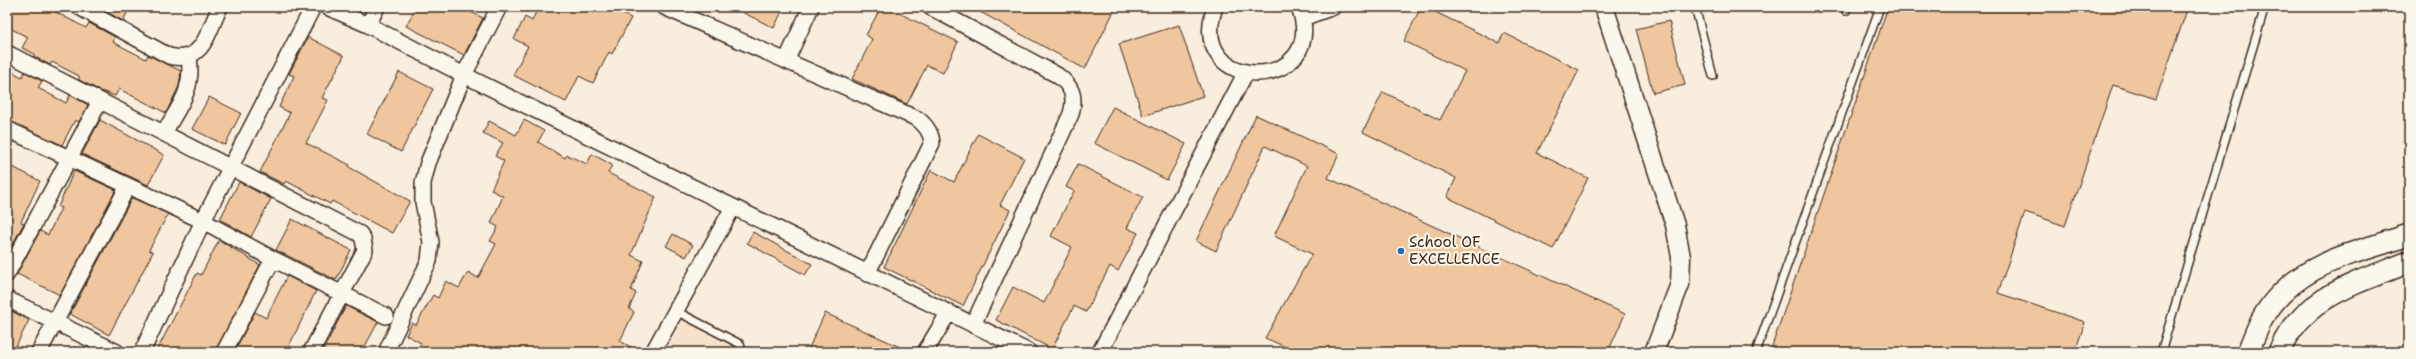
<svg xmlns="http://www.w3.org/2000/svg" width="2416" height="359" viewBox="0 0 2416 359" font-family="'Shantell Sans',sans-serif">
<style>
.built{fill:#f6e1ca}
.building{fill:#f0c69f;stroke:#3b2a1e}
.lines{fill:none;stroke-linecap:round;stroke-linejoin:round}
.service-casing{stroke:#3b2a1e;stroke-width:10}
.minor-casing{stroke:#3b2a1e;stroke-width:18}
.tertiary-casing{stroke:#3b2a1e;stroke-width:21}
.secondary-casing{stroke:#3b2a1e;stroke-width:24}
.service{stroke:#fbf7ec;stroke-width:7}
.minor{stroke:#fbf7ec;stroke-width:15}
.tertiary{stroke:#fbf7ec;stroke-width:18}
.secondary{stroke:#fbf7ec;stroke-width:21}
.poi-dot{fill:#1f6fb2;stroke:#fbf7ec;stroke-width:1.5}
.labels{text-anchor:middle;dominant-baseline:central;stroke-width:4;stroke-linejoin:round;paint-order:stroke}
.poi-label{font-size:15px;fill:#3b2a1e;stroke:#fbf7ec;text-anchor:start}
</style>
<rect width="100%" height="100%" fill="#f9eddd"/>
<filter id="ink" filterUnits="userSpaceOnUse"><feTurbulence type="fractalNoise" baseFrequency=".025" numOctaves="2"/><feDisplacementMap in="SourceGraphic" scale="8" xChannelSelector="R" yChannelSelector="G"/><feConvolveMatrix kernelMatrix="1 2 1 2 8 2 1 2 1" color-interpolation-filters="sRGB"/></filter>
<g filter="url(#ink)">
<!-- built -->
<path class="built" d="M686 312 739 338 732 352H666Z"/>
<!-- building -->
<path class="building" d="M7 7H46L86 28 89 23 115 37 113 42 146 59 148 55 181 71 179 86 166 113 119 89 115 96 101 91 79 80V76L52 62 50 65 33 56 35 54 22 48 28 37 7 27Z
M98 7H130L123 21Z
M416 7H461L483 18 464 55 406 26Z
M538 7H609L631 18 612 54 609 52 593 83 579 76 566 102 513 75 528 46 514 39 525 17 532 21Z
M732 7H784L774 28Z
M881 7H886L903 15 958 42 943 73 927 65 907 104 852 79 872 39 866 35Z
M971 7H1116L1085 69Z
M1421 7H1425L1499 43 1504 33 1579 70 1537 153 1588 178 1553 249 1447 197 1456 178 1363 132 1383 92 1440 120 1465 71 1404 41Z
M1888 7H2188L2156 99 2113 85 2065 226 2025 212 1998 293 2085 322 2075 352H1770Z
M1669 21 1685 85 1653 93 1636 29Z
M1179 25 1203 96 1143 116 1119 44Z
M308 37 344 56 322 98 328 100 306 143 350 165 349 167 410 201 392 233 332 201 330 204 286 181 284 184 260 172 290 113 279 107 294 76 289 74Z
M7 69 22 77 25 72 42 81 38 88 66 103 70 95 88 105 79 122 75 120 62 145 7 120Z
M399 72 433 89 401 152 367 134Z
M209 97 241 113 225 145 192 129Z
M1113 107 1186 144 1167 180 1094 143Z
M1256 115 1339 154 1328 178 1625 314 1608 352H1297L1265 338 1312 254 1274 236 1307 166 1265 146 1216 251 1196 241Z
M100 120 164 155 148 185 82 154Z
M524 120 544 131 538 142 565 158 567 155 587 164 592 154 612 165 608 173 656 197 631 255 643 261 631 290 636 293 629 309 634 312 620 341 640 352H416L421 343 406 335 412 323 416 325 433 295 438 298 446 281 459 288 468 272 478 278 496 244 490 241 498 227 491 223 503 196 491 190 504 161 495 156 503 143 483 133 489 121 516 135Z
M978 134 1024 158 1000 205 1010 210 963 306 884 267 931 170 954 182Z
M7 164 40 181 21 222 24 223 7 255Z
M1078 164 1143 197 1127 228 1138 233 1118 271 1110 266 1086 312 1074 306 1052 349 996 320 1013 287 1044 303 1072 247 1051 236 1074 191 1066 187Z
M74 171 116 190 60 295 17 274 40 231 48 235 61 208 58 207Z
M239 182 271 199 251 237 220 219Z
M132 198 168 214 149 250 153 252 109 335 70 314Z
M292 219 351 250 336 280 276 250Z
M753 232 812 264 805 275 747 243Z
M673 234 693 245 686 257 666 246Z
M219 240 260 265 215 352H156L197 273 201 275Z
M287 276 316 291 286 352H234L255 312 266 318Z
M346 306 378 322 362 352H322Z
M7 309 29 320 13 352H7Z
M825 313 911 352H807Z"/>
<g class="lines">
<defs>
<path id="service" d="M1695 7 1713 76
M1845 7 1846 11
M676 311 740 344 742 352
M1756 352 1880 7
M2161 352 2265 7"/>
<path id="minor" d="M79 7 169 56C203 65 208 31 220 7
M327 7 368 25 464 75 1029 352
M664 7 918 119C926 126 931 132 932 143L867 274
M930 7 1057 75C1072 86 1076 96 1071 114L973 325
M1215 7C1184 96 1331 94 1299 7
M1303 18 1333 7
M368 25 377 7
M7 53 360 234 363 239 365 250 311 352
M786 61 811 7
M7 129 203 221 273 259 386 316
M164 133C179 106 194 90 189 58
M7 274 100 101
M7 299 117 352
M39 352 128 186
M142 352 203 221 313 7
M224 352 273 259
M386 352 429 261 431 242 423 202V183L428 163 464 75 499 7
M653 352 733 207
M925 352 949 312
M1100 352 1245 74"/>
<path id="tertiary" d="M1604 7 1675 225 1681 257 1680 284 1654 352"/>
<path id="secondary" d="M2248 352C2252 342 2256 331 2261 321 2292 264 2352 254 2409 235
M2279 352C2303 296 2357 283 2409 262"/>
</defs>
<!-- service casing -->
<use href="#service" class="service-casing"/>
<!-- minor casing -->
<use href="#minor" class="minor-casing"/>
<!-- tertiary casing -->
<use href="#tertiary" class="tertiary-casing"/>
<!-- secondary casing -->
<use href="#secondary" class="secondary-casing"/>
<!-- service -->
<use href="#service" class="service"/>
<!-- minor -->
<use href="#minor" class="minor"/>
<!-- tertiary -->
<use href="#tertiary" class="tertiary"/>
<!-- secondary -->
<use href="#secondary" class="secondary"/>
</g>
</g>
<!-- markers -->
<circle class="poi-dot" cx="1401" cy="251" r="4"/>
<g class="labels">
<!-- poi labels -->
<g class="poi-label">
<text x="1409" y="242">School OF<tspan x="1409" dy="17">EXCELLENCE</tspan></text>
</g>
</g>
<!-- margin -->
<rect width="2416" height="359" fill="none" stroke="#fbf7ec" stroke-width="24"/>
<rect x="12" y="12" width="2392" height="335" fill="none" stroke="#3b2a1e" stroke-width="1.5" filter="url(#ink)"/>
</svg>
